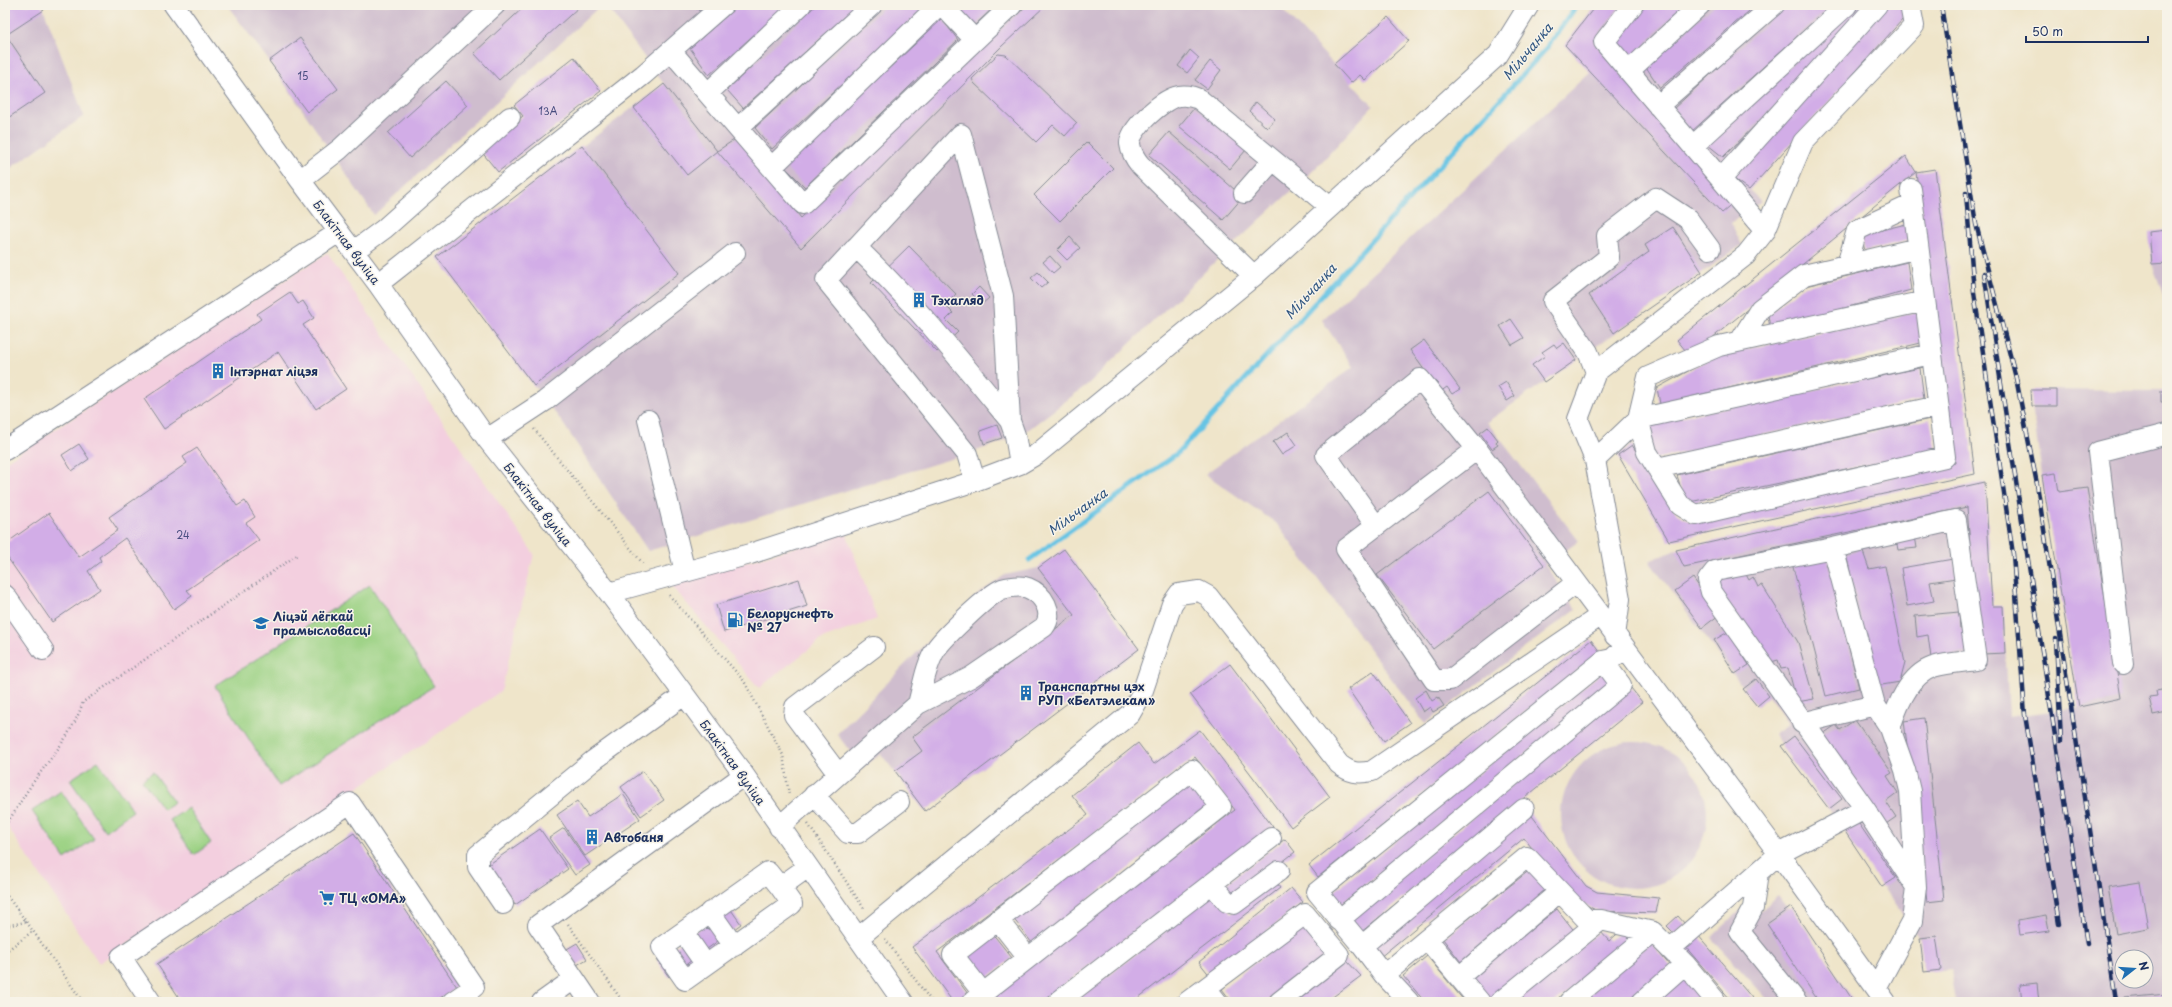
<svg xmlns="http://www.w3.org/2000/svg" width="2172" height="1007" viewBox="0 0 2172 1007" font-family="'Playpen Sans',sans-serif">
<style>
.built{fill:#f3cfdf}
.industrial{fill:#cfbdce;fill-rule:evenodd}
.green{fill:#9cd284;stroke:#5c8071}
.lines{fill:none;stroke-linecap:round;stroke-linejoin:round}
.stream{stroke:#66c4e4;stroke-width:5}
.building{fill:#d2ade7}
.minor-casing{stroke:#858a94;stroke-width:22}
.path{stroke:#858a94;stroke-width:2.5;stroke-dasharray:1 3;stroke-linecap:butt}
.minor{stroke:#fff;stroke-width:20}
.rail-casing{stroke:#1b2f5e;stroke-width:4.5}
.rail{stroke:#f7f3e8;stroke-width:3;stroke-dasharray:9;stroke-linecap:butt}
.labels{text-anchor:middle;dominant-baseline:central;stroke-width:3;stroke-linejoin:round;paint-order:stroke}
.number-label{font-size:10px;fill:#494e80}
.street-label{font-size:12px;fill:#1b2f5e;stroke:#f7f3e8}
.poi-label{font-size:12px;font-weight:bold;fill:#1b2f5e;stroke:#f7f3e8;text-anchor:start}
.water-label{font-size:13px;font-style:italic;fill:#2e5480;stroke:#f7f3e8}
</style>
<rect width="100%" height="100%" fill="#f7f3e8"/>
<filter id="ink" filterUnits="userSpaceOnUse"><feTurbulence type="fractalNoise" baseFrequency=".025" numOctaves="2"/><feDisplacementMap in="SourceGraphic" scale="8" xChannelSelector="R" yChannelSelector="G"/><feConvolveMatrix kernelMatrix="1 2 1 2 8 2 1 2 1" color-interpolation-filters="sRGB"/></filter>
<filter id="wash" filterUnits="userSpaceOnUse"><feTurbulence type="fractalNoise" baseFrequency=".012" numOctaves="4" result="noise"/><feDisplacementMap in="SourceGraphic" scale="16" xChannelSelector="R" yChannelSelector="G"/><feGaussianBlur stdDeviation="0.9" result="paint"/><feColorMatrix in="noise" values="0 0 0 0 0 0 0 0 0 0 0 0 0 0 0 0 0 1.4 0 .05"/><feComposite in="paint" operator="in"/></filter>
<g filter="url(#wash)">
<rect width="100%" height="100%" fill="#efe5ca"/>
<!-- built -->
<path class="built" d="M327 253 534 554 501 691 99 963 5 823V462Z
M846 532 877 619 822 639 759 688 671 585Z"/>
<!-- industrial -->
<path class="industrial" d="M5 5 44 10 84 116 5 172Z
M227 5H601L374 215 269 61Z
M606 5H1278L1373 106 1316 168 1219 258 1088 384 1029 429 1002 442 967 454 648 551 562 422 437 257 664 84Z
M1596 5H1901L1903 19 1749 190 1761 201 1731 223 1742 245 1487 422 1579 541 1545 565 1576 609 1425 724 1276 523 1205 474 1353 367 1322 320 1591 71 1565 45Z
M2167 230V304L2152 264 2149 232Z
M2031 390 2167 391V1002H1956L1951 969 1924 972 1921 941 1829 809 1781 746 1774 734 1788 724 1769 696 1757 706 1649 561 1676 550 1985 482 1992 606H2003L2009 717 2079 707 2042 475 2032 406ZM2122 957H2146V981H2122Z
M1064 549 1139 649 925 811 881 754 862 768 837 734 933 636 977 595 1005 575 1038 568Z
M1561 815a73 73 0 1 1 146 0a73 73 0 1 1-146 0Z
M1778 895 1789 909 1791 907 1854 1002H1770L1711 938 1747 904 1758 912Z"/>
<!-- green -->
<path class="green" d="M370 585 434 686 279 786 215 686Z
M98 761 133 811 105 831 70 780Z
M153 772 174 802 163 809 142 780Z
M61 791 94 839 65 859 32 811Z
M188 808 211 843 194 855 170 820Z"/>
<g class="lines">
<!-- stream -->
<path class="stream" d="M1029 560 1179 452 1545 50 1577 5"/>
</g>
<g id="blocks">
<!-- building -->
<path class="building" d="M5 5H41L44 10 6 35 45 93 5 120Z
M526 5H581L499 80 474 53Z
M694 5H710L699 11Z
M739 5H787L709 75 690 48Z
M816 5H857L743 108 727 90Z
M886 5H927L772 149 755 128Z
M955 5H996L975 25Z
M1027 5H1046L1002 46 801 248 717 151 737 138 801 218Z
M1596 5H1620L1593 42 1734 203 1722 213 1565 45Z
M1647 5H1685L1663 25 1630 60 1613 39Z
M1715 5H1756L1660 88 1646 67Z
M1786 5H1832L1691 132 1673 109Z
M1854 5H1858L1868 15 1723 157 1708 145Z
M1880 5H1901L1903 19 1749 190 1730 176Z
M1388 17 1409 41 1365 80 1360 75 1351 83 1334 64Z
M942 19 958 40 805 187 784 166Z
M300 38 338 89 307 112 269 61Z
M1190 50 1199 58 1187 73 1178 66Z
M998 54 1006 55 1077 123 1065 136 1053 125 1036 142 974 83 972 79Z
M574 57 601 91 498 172 480 150 523 116 514 105Z
M1210 61 1221 70 1207 89 1195 80Z
M446 81 468 105 410 158 388 133Z
M664 84 717 151 687 175 634 108Z
M1256 102 1275 119 1267 128 1249 111Z
M1195 107 1246 150 1230 169 1179 126Z
M1169 132 1243 197 1223 220 1149 155Z
M1087 142 1113 168 1060 221 1034 195Z
M582 145 679 273 534 386 437 257Z
M1906 156 1916 172 1690 356 1677 340Z
M1935 169 1975 474 1669 541 1618 455 1632 445 1677 514 1692 522 1955 463 1916 172Z
M1906 224 1909 240 1865 251 1861 235Z
M1673 227 1702 272 1614 333 1589 295 1649 252 1645 245Z
M2167 230V263L2152 264 2149 232Z
M1070 237 1080 248 1067 260 1057 250Z
M909 246 956 294 945 305 953 313 946 320 958 332 937 352 871 283Z
M1050 256 1060 267 1053 273 1043 262Z
M1907 262 1911 290 1770 328 1768 315 1801 287Z
M1038 272 1048 282 1041 288 1031 278Z
M979 287 989 298 982 304 972 294Z
M290 292 298 304 303 301 314 318 303 325 346 389 316 409 278 352 164 429 144 399 261 319 257 314Z
M1917 312 1921 343 1660 404 1657 388 1716 356Z
M1511 319 1524 338 1512 345 1500 326Z
M1424 340 1460 389 1452 394 1447 387 1440 392 1410 350Z
M1564 343 1576 360 1544 382 1532 365 1545 356 1542 352 1554 344 1557 348Z
M1920 368 1924 399 1654 459 1646 424Z
M1506 382 1515 396 1507 401 1498 387Z
M2031 390H2056V406H2032Z
M2161 391H2167V402H2161Z
M1930 419 1936 450 1685 503 1677 475Z
M997 425 1002 438 984 444 980 431Z
M1488 427 1498 440 1496 442 1498 445 1492 449 1480 433Z
M1288 432 1297 445 1282 455 1273 442Z
M79 444 89 459 72 471 62 455Z
M197 448 237 506 245 501 255 517 246 523 259 540 187 590 192 596 174 609 125 538 99 557 101 561 88 571 100 589 52 622 5 554V544L49 513 79 557 118 530 109 517 187 463 183 457Z
M2056 473 2059 492 2087 488 2121 698 2079 707 2042 475Z
M1985 482 1992 606H2003L2005 653 1983 654 1981 623 1976 622 1967 507 1684 567 1676 550Z
M1489 491 1544 565 1433 649 1377 575Z
M1915 536 1917 548 1898 550 1896 539Z
M1064 549 1139 649 925 811 895 771 922 751 912 737 1074 615 1038 568Z
M1862 549 1869 569 1885 566 1905 663 1900 682 1876 686 1846 554Z
M1826 555 1859 688 1826 696 1792 563Z
M1953 559 1956 578 1930 582 1934 601 1907 606 1901 568Z
M1744 571 1749 580 1753 577 1758 587 1762 585 1798 642 1814 699 1797 702 1788 668 1781 669 1778 660 1768 663 1715 583 1729 574 1732 579Z
M1693 578 1719 615 1702 628 1675 591Z
M799 579 807 606 724 632 716 605Z
M1959 612 1960 629 1965 628 1967 652 1931 658 1928 635 1917 637 1915 616Z
M1728 632 1749 665 1735 674 1714 640Z
M1591 640 1600 652 1318 877 1309 865Z
M1230 664 1330 797 1291 827 1190 694Z
M1605 670 1614 681 1339 906 1330 895Z
M1373 671 1410 723 1384 741 1348 689Z
M1756 679 1769 696 1757 706 1743 689Z
M1631 688 1642 702 1360 933 1349 919Z
M2167 689V712L2153 715 2149 697 2157 696 2156 691Z
M1426 690 1432 701 1438 697 1444 706 1433 712 1430 707 1423 712 1415 698Z
M1924 718 1944 900 1927 902 1904 721Z
M1855 720 1892 773 1887 776 1898 793 1886 802 1896 817 1883 826 1820 736 1836 725 1840 730Z
M1200 730 1273 827 1041 1002H981L1235 810 1195 757 937 952 968 994 958 1002H953L912 947 1088 815 1072 795 1138 743 1154 764Z
M1794 736 1842 799 1829 809 1781 746Z
M643 771 664 800 641 816 621 787Z
M1189 781 1209 806 1032 943 1013 918Z
M623 794 640 819 585 856 557 815 577 801 588 817Z
M1529 812 1586 886 1597 892 1659 898 1656 913 1597 911 1569 895 1524 838 1379 958 1369 945Z
M1857 821 1896 878 1882 887 1844 830Z
M564 828 590 865 575 875 549 838Z
M540 829 568 869 515 905 488 865Z
M354 833 457 987 434 1002H182L157 964Z
M1285 839 1295 852 1232 901 1221 888Z
M1531 869 1549 892 1461 962 1443 939Z
M1275 881 1280 888 1133 1002H1074L1215 893 1231 914Z
M2140 882 2148 928 2116 934 2108 887Z
M1291 888 1303 902 1211 977 1199 962Z
M729 907 741 924 669 977 657 960Z
M1791 907 1854 1002H1819L1767 924Z
M1557 909 1576 933 1491 1001 1472 976Z
M2046 915 2049 931 2020 935 2018 920Z
M1678 916 1685 924 1675 934 1667 926Z
M1308 921 1331 951 1267 1002H1232L1222 989Z
M1622 930 1630 940 1555 1002H1513L1600 931 1609 941Z
M992 933 1012 958 985 980 964 955Z
M1697 934 1753 999 1749 1002H1726L1730 999 1684 945Z
M1936 936 1941 970 1924 972 1920 938Z
M1650 942 1671 967 1629 1002H1580Z
M577 943 587 959 577 965 567 949Z
M1427 956 1465 1002H1425L1403 976Z
M1345 959 1361 976 1326 1002H1290Z
M1682 976 1702 999 1698 1002H1653Z
M2037 983 2039 1002H2022L2020 985Z
M2167 994V1002H2125V998Z"/>
</g>
</g>
<g filter="url(#ink)">
<use href="#blocks" fill-opacity="0" stroke="#858a94" stroke-width="1"/>
<g class="lines">
<defs>
<path id="minor" d="M174 5 300 180 378 284 487 439 609 593 744 775 903 1002
M942 5 975 40
M1633 5 1604 42 1765 231
M671 51 803 204 1012 5
M1629 71 1700 5
M708 93 801 5
M1658 106 1774 5
M738 128 872 5
M1693 146 1847 5
M772 167 939 5
M1721 179 1877 5
M300 180 340 149 495 5
M1911 189 1945 457 1696 515 1680 505 1647 452 1638 419 1648 377 1719 346 1925 301
M1244 193 1273 160
M856 247C912 300 961 361 1010 421
M354 251 384 229 510 117
M1847 265 1857 230 1913 204
M1254 276 1141 166C1136 160 1131 153 1130 144 1129 129 1162 101 1175 97 1184 94 1191 96 1199 99L1330 207
M378 284 643 75 723 5
M1740 341 1760 309 1804 275 1918 248
M1596 372 1588 352 1553 301 1609 257 1607 236 1656 198 1688 219 1710 249
M648 420 685 572
M487 439 545 401 735 253
M5 450 339 232
M1595 460 1638 419 1931 354
M1657 468 1938 406
M975 481 967 454 826 280 961 134 1003 296 1010 421 1015 435 1020 464
M1376 526 1326 455 1420 379 1477 449
M1833 548 1875 705 1890 728 1905 770 1910 791 1916 887 1912 921 1876 988
M1576 583 1450 680H1434L1346 549 1477 449 1779 854 1886 1002
M609 593 750 554 975 481 1020 464 1037 454 1254 276 1498 55 1529 5
M5 595 43 650
M1615 636 1620 599 1595 460 1578 419 1596 372 1746 255 1765 231 1803 142 1914 26 1910 5
M2123 664 2098 452 2167 434
M1802 723 1875 705
M1890 728C1897 706 1909 675 1933 667 1946 663 1962 662 1976 660L1956 520 1833 548 1715 571 1708 580 1711 592 1865 809 1916 887
M838 774 794 715 795 707 874 647
M814 795 848 833H858L899 802
M1524 809 1362 946 1317 892 1603 661 1612 659 1624 648
M779 827 918 704 971 677 1044 627C1055 613 1043 594 1028 588 1020 585 1010 587 1002 589 989 594 944 637 936 649 926 664 923 686 918 704
M1758 873 1753 908 1740 932 1797 1002
M1212 884 1227 902 1234 904 1279 871
M780 887 792 904 685 980 662 947 768 872 780 887 808 867
M503 904 478 867V855L594 760 684 695
M710 912 734 946
M998 920 1028 958
M1339 920 1621 685 1603 661
M683 932 706 965
M858 938 1130 714 1142 693 1172 604 1179 594 1199 591 1208 596 1339 764C1350 773 1358 774 1372 771L1600 616
M1427 939 1527 857 1587 920H1601L1653 932 1685 964 1715 1000 1713 1002
M1362 946 1384 975 1427 939 1480 1002
M1670 949 1779 854 1865 809
M1384 975 1409 1002
M1459 977 1559 892
M1206 988 1217 1002
M151 1002 121 957 350 803 474 987 452 1002
M542 1002 574 979
M590 1002 538 925 744 775
M972 1002 1221 807 1192 770 953 955 983 993
M1058 1002 1271 838
M1187 1002 1305 914 1339 955 1279 1002
M1500 1002 1601 920
M1569 1002 1653 932
M1642 1002 1685 964"/>
</defs>
<!-- minor casing -->
<use href="#minor" class="minor-casing"/>
<!-- path -->
<path class="path" d="M534 429 644 565
M669 595 744 681 783 755 789 795
M808 824 865 910
M5 825C14 814 20 802 28 790 48 760 72 736 83 702L297 555
M5 893 33 931
M568 924 623 1002
M5 926 26 922
M885 939 932 1002
M5 952 33 931 83 1002"/>
<!-- minor -->
<use href="#minor" class="minor"/>
<defs>
<path id="rail" d="M1941 5 1976 224 2016 378 2037 484 2116 1000
M1966 193 1974 292 2013 554 2025 715 2059 924
M1984 273 2087 944
M2056 639 2061 741"/>
</defs>
<!-- rail casing -->
<use href="#rail" class="rail-casing"/>
<!-- rail -->
<use href="#rail" class="rail"/>
</g>
</g>
<!-- icons -->
<defs>
<symbol id="building-bare" viewBox="-9 -9 18 18"><path d="M-4-6H4V6H1V3H-1V6H-4ZM-2.5-4.3h1.7v1.8h-1.7ZM.8-4.3h1.7v1.8H.8ZM-2.5-1h1.7V.8h-1.7ZM.8-1h1.7V.8H.8Z" fill="#1f6fb2" stroke="#f7f3e8" stroke-width="2.5" paint-order="stroke"/></symbol>
<symbol id="fuel-bare" viewBox="-9 -9 18 18"><path d="M-5.5-6h7V0h2V4h1.3V-2.5L3-4.5l.8-.8L6-3V5H2.5V1h-1V6h-7ZM-4.2-4.7v3.2H.2V-4.7Z" fill="#1f6fb2" stroke="#f7f3e8" stroke-width="2.5" paint-order="stroke"/></symbol>
<symbol id="university-bare" viewBox="-9 -9 18 18"><path d="M0-5L7-2L0 1L-7-2ZM-4 1L0 2.5L4 1V4Q0 6-4 4Z" fill="#1f6fb2" stroke="#f7f3e8" stroke-width="2.5" paint-order="stroke"/></symbol>
<symbol id="supermarket-bare" viewBox="-9 -9 18 18"><path d="M-6-5.5h2.5l.6 2H6L4.5 2H-2.5L-4.4-4H-6ZM-1.5 3.2a1.3 1.3 0 1 0 .1 0ZM3 3.2a1.3 1.3 0 1 0 .1 0Z" fill="#1f6fb2" stroke="#f7f3e8" stroke-width="2.5" paint-order="stroke"/></symbol>
</defs>
<g fill-rule="evenodd">
<use href="#building-bare" x="908" y="289" width="22" height="22"/>
<use href="#building-bare" x="207" y="360" width="22" height="22"/>
<use href="#fuel-bare" x="724" y="609" width="22" height="22"/>
<use href="#university-bare" x="250" y="612" width="22" height="22"/>
<use href="#building-bare" x="1015" y="682" width="22" height="22"/>
<use href="#building-bare" x="581" y="826" width="22" height="22"/>
<use href="#supermarket-bare" x="316" y="887" width="22" height="22"/>
</g>
<g class="labels">
<!-- number labels -->
<g class="number-label">
<text x="303" y="75">15</text>
<text x="548" y="110">13А</text>
<text x="183" y="534">24</text>
</g>
<!-- street labels -->
<g class="street-label">
<text transform="translate(347 242) rotate(53)">Блакітная вуліца</text>
<text transform="translate(538 504) rotate(52)">Блакітная вуліца</text>
<text transform="translate(733 762) rotate(54)">Блакітная вуліца</text>
</g>
<!-- poi labels -->
<g class="poi-label">
<text x="931" y="300">Тэхагляд</text>
<text x="230" y="371">Інтэрнат ліцэя</text>
<text x="747" y="613">Белоруснефть<tspan x="747" dy="14">№ 27</tspan></text>
<text x="273" y="616">Ліцэй лёгкай<tspan x="273" dy="14">прамысловасці</tspan></text>
<text x="1038" y="686">Транспартны цэх<tspan x="1038" dy="14">РУП «Белтэлекам»</tspan></text>
<text x="604" y="837">Автобаня</text>
<text x="339" y="898">ТЦ «ОМА»</text>
</g>
<!-- water labels -->
<g class="water-label">
<text transform="translate(1527 51) rotate(-50)">Мільчанка</text>
<text transform="translate(1310 291) rotate(-48)">Мільчанка</text>
<text transform="translate(1077 511) rotate(-36)">Мільчанка</text>
</g>
</g>
<!-- margin -->
<rect width="2172" height="1007" fill="none" stroke="#f7f3e8" stroke-width="20"/>
<!-- north arrow -->
<g transform="translate(2134 969) rotate(73)"><circle r="19" fill="#f7f3e8" stroke="#9fa5b1"/>
<path d="M0-3L7 15L0 10L-7 15Z" fill="#1f6fb2"/>
<text y="-6" font-size="11" font-weight="bold" text-anchor="middle" fill="#1b2f5e">N</text>
</g>
<!-- scale -->
<path d="M2026 36v6h122v-6" fill="none" stroke="#1b2f5e" stroke-width="2"/>
<text x="2032" y="36" font-size="12" fill="#1b2f5e" stroke="#f7f3e8" stroke-width="3" paint-order="stroke">50 m</text>
</svg>
